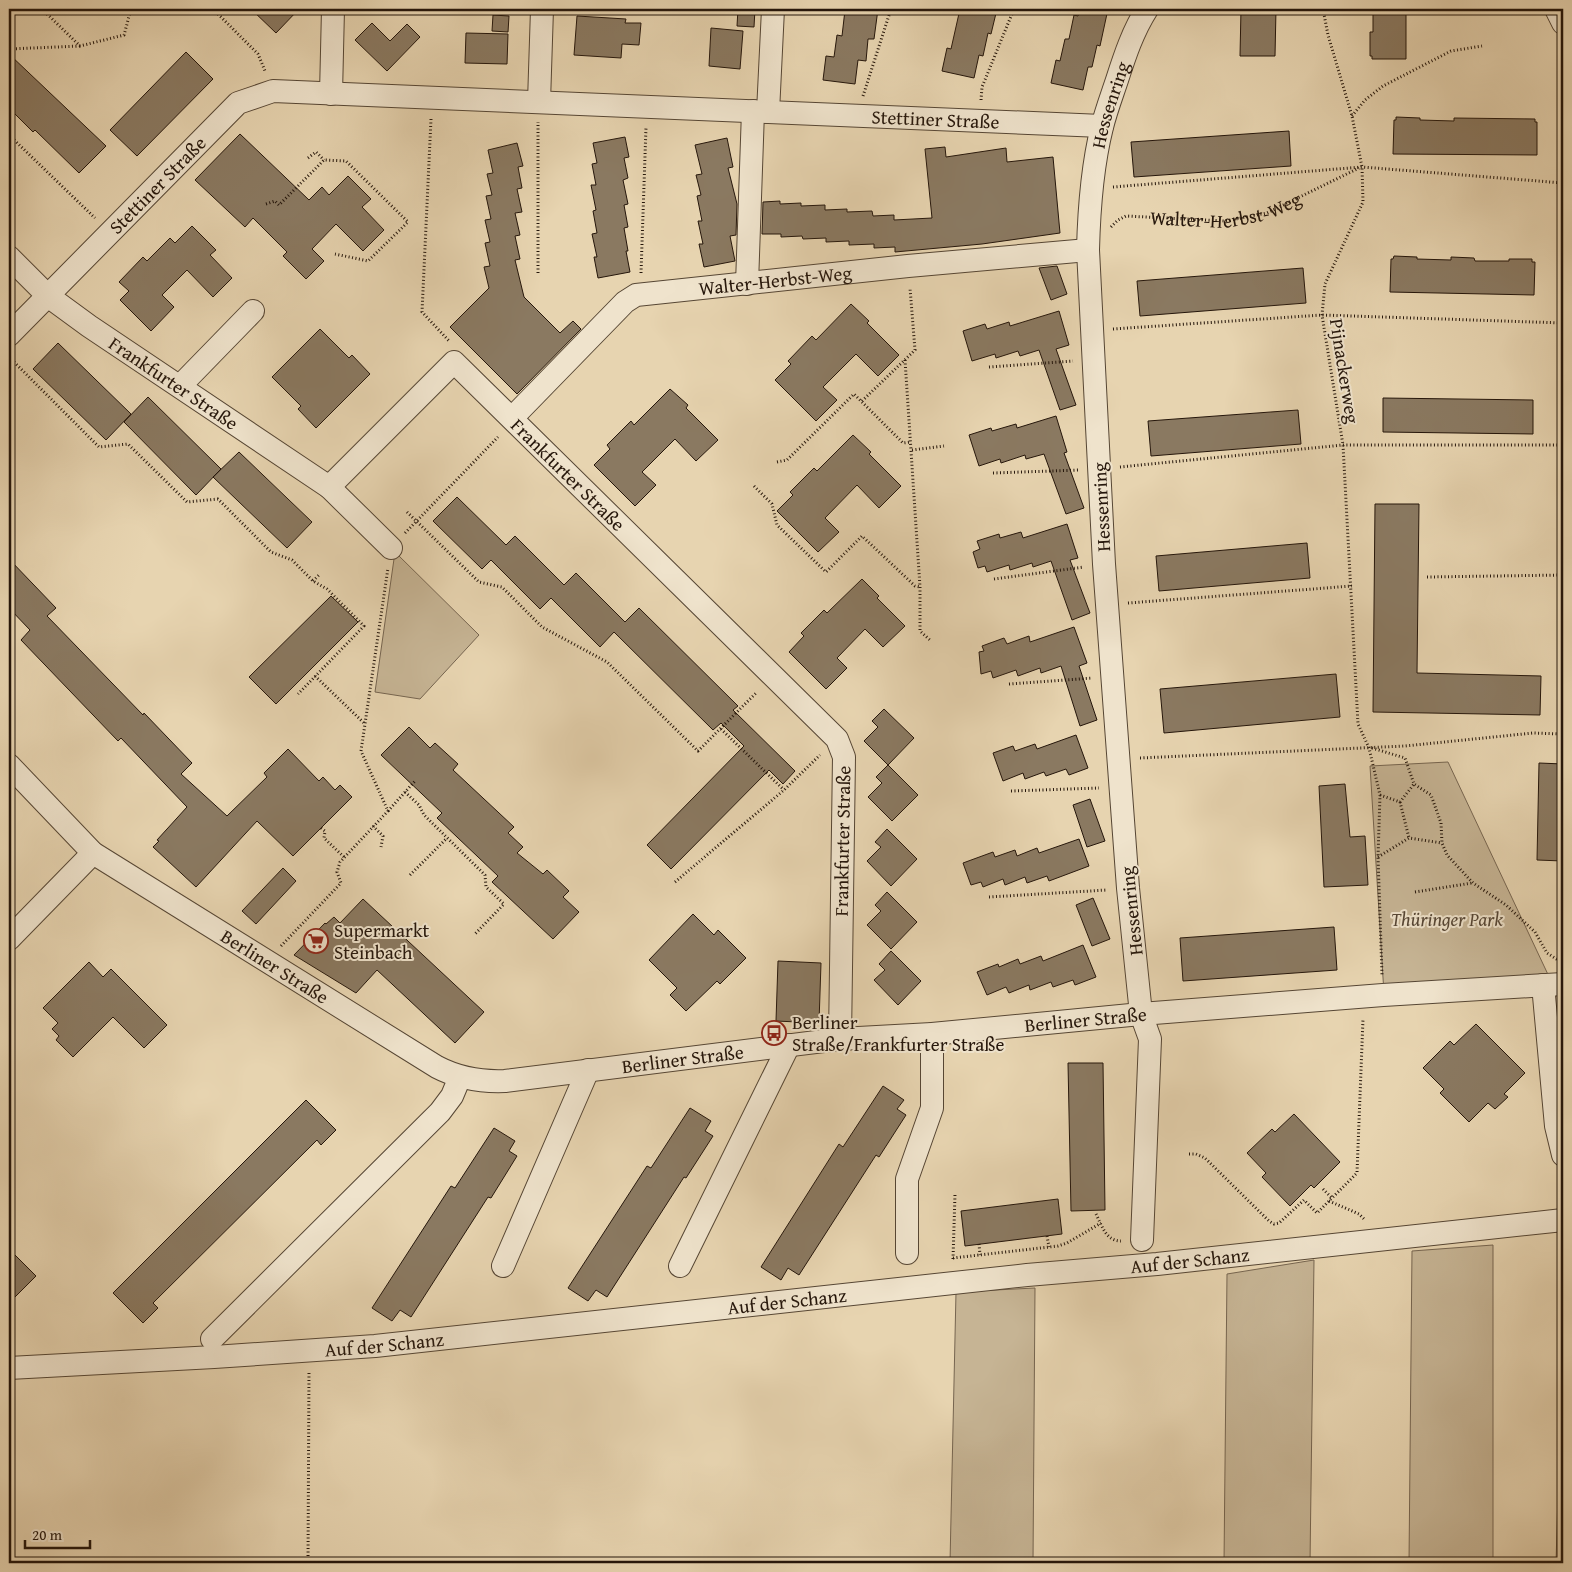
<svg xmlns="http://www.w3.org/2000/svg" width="1572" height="1572" viewBox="0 0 1572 1572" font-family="'Gentium Book Plus',serif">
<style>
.green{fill:#c6b494;stroke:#766550}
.building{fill:#8a7961;stroke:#25160b}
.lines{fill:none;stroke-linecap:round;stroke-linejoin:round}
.minor-casing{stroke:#564634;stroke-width:24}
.path{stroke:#25160b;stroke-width:3;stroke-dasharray:1 2.5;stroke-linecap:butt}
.minor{stroke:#efe3cc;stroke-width:22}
.labels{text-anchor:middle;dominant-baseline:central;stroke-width:4;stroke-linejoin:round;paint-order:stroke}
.street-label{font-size:19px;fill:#25160b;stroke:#efe3cc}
.park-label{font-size:19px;font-style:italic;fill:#554534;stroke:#efe3cc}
.poi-label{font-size:19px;fill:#25160b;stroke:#efe3cc;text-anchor:start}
</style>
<rect width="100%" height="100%" fill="#e7d4b0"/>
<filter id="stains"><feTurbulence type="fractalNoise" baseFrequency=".004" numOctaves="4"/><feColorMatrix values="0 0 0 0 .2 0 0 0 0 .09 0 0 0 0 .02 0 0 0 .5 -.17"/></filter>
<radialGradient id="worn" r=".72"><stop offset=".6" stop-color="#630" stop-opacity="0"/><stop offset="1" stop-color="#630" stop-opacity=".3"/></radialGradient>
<!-- green -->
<path class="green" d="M395 552 479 635 420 699 375 692Z
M1448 762 1552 983 1384 994 1370 766Z
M1493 1245V1563H1409L1412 1251Z
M1314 1260 1310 1563H1224L1227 1274Z
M1035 1288 1033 1563H950L956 1292Z
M1563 1319V1563H1556Z"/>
<!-- building -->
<path class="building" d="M251 9H299L276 33Z
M738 9H755L754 27 737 26Z
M851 9H878L874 39H868L866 61 858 60 855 84 823 80 826 56 834 57 837 35 842 36 845 10 851 11Z
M960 9H997L991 34 988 33 983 56 979 55 974 78 942 71 947 48 951 49Z
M1080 9H1108L1100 46 1097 45 1092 67H1088L1083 90 1051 83 1056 60 1060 61 1065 39H1069L1074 15 1078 16Z
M1241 9H1276L1275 56H1240Z
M1373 9H1406V59H1372V56H1370V32H1373Z
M493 15 509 16 508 32 492 31Z
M577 16 626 19 625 23H641L639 45 622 44 621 58 574 55Z
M372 23 390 41 407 24 420 37 387 71 355 40Z
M711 28 743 31 740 69 709 66Z
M466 33 508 34 507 64 465 63Z
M186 52 213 79 137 156 110 130Z
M9 54 106 146 79 173 35 130 33 132 9 108Z
M1396 117 1420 118V120L1454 121V118L1535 119V122H1537V155L1393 154 1394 120H1396Z
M1289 131 1291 166 1134 177 1131 142Z
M240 134 309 200 322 187 329 195 348 176 371 199 362 207 384 230 363 251 336 224 312 249 324 261 306 279 283 256 287 252 253 218 245 227 195 180Z
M625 137 629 157 624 158 628 178 623 180 628 204 624 205 628 227 624 228 628 251H626L630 272 598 278 594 257H597L592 234 597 233 593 211 596 210 591 185H596L592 164 597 163 593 143Z
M727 138 733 167 728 168 737 204 736 235 730 236 735 261 704 267 699 244H703L698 221H702L697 196 701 195 696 175 702 174 695 145Z
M517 143 523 166 518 167 522 188 517 189 522 212 515 213 520 235 515 236 520 259 515 260 524 297 560 333 573 321 581 329 517 394 450 327 489 288 484 267 490 266 485 243 490 242 485 220 491 219 486 196 492 195 487 174 493 173 488 150Z
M945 147 946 157 1006 148 1007 162 1053 157 1060 233 982 244 895 252V247L874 248V244L849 245V241L826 242V238L803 239 802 236 781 237V234H762L763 202 780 201V204L801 203V206L825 205V210L847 209V212L872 211 873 216 894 215V220L932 218 925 149Z
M192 226 216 250 210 255 232 278 213 297 187 270 162 295 174 307 151 331 120 300 129 291 119 282 143 257 147 261 170 238 175 243Z
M1394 256 1417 257V259L1451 260V257L1474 258 1475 261H1509V259H1532V262H1535L1534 295 1390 292 1391 259H1393Z
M1057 266 1067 294 1051 300 1039 268Z
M1303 268 1306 303 1140 316 1137 281Z
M851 304 869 321 867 323 899 355 878 376 856 354 823 387 837 400 816 421 775 380 791 364 788 361 812 336 816 340Z
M1059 311 1069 345 1056 349 1076 405 1060 410 1039 350 1020 356 1018 351 996 358 995 354 972 361 963 331 985 324 987 329 1009 322 1010 326Z
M320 329 349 358 352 355 370 374 316 428 298 409 301 406 272 377Z
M58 343 131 414 106 440 33 369Z
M670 389 688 405 686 408 718 440 696 461 675 439 642 472 656 485 635 506 594 465 610 449 607 445 631 421 634 425Z
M148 397 221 469 196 495 124 422Z
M1383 398 1533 400V434L1383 432Z
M1298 410 1301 444 1151 456 1148 421Z
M1056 416 1067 452 1064 453 1084 508 1066 514 1044 454 1026 459 1025 455 1001 463 1000 459 979 466 969 435 991 428 992 431 1016 424 1017 428Z
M853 435 871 452 869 454 901 486 879 508 857 485 825 518 839 532 818 552 777 511 793 495 790 492 814 468 817 471Z
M239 452 312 522 287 548 213 477Z
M457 497 506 545 515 536 564 585 576 573 625 622 639 608 738 706 733 710 795 771 783 784 769 770 671 869 647 845 744 746 721 723 713 730 614 632 600 647 551 598 540 609 491 560 482 569 433 521Z
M1375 504H1419L1417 673 1541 676 1540 715 1373 712Z
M1067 524 1078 558 1070 560 1090 613 1072 620 1051 561 1033 567 1032 563 1010 570 1009 565 987 572 985 566 978 568 973 552 980 549 977 541 999 534 1000 538 1021 532 1023 538Z
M1307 543 1310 578 1159 591 1156 556Z
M9 559 56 608 47 616 143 715 144 713 192 763 181 774 227 816 267 777 264 773 288 749 319 781 323 777 335 790 340 785 352 797 293 856 257 821 196 887 153 847 159 841 157 840 187 807 121 738 118 741 21 640 30 630 9 608Z
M862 579 879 596 877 598 905 626 883 647 865 629 837 658 847 668 826 689 789 652 804 636 801 633 824 610 827 613Z
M331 596 358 622 276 704 249 677Z
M1074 627 1087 663 1079 666 1097 720 1080 726 1061 666 1041 673 1040 668 1018 676 1016 670 993 678 991 671 981 674 979 652 984 651 982 646 1004 638 1007 644 1029 636 1030 642Z
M1336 674 1340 717 1164 733 1160 689Z
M884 709 914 738 888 765 864 741 878 727 872 721Z
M409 727 430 748 435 743 458 764 453 770 514 827 508 833 523 847 517 853 543 874 547 870 569 891 563 897 579 912 553 939 492 882 498 876 437 818 442 813 381 755Z
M1076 735 1088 768 1069 775 1066 769 1046 776 1044 772 1025 779 1023 773 1003 781 993 753 1013 746 1015 751 1035 744 1037 749Z
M1539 763 1563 764V861L1537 860Z
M888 765 918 795 892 821 868 797 882 783 876 777Z
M1345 784 1350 837 1365 836 1368 885 1324 887 1319 786Z
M1090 799 1105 841 1087 847 1073 805Z
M887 829 917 859 891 886 867 861 881 847 875 842Z
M1079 839 1089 866 1049 881 1047 876 1027 883 1025 877 1005 885 1003 879 983 887 981 882 971 885 963 863 993 852 995 857 1015 850 1017 856 1037 848 1039 853Z
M283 868 296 881 256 924 242 911Z
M887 892 917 922 891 949 867 925 881 911 875 905Z
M1093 898 1110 939 1092 946 1076 905Z
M363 899 484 1012 455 1043 377 970 356 993 294 955 325 923 326 924 334 917 340 923Z
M693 914 714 935 718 930 746 958 720 984 717 981 686 1011 670 995 677 988 649 960Z
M1334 927 1337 970 1183 981 1180 938Z
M1083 945 1096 977 1075 985 1073 980 1053 987 1051 982 1030 990 1029 985 1009 993 1006 987 987 995 977 972 998 964 999 967 1018 959 1020 964 1041 956 1043 961Z
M891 951 921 981 898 1005 874 980 885 970 879 964Z
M778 961 821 963 819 1023 776 1021Z
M89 962 103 977 111 969 167 1025 144 1048 113 1017 73 1057 56 1040 59 1036 52 1029 58 1023 43 1008Z
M1476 1024 1525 1073 1504 1094 1508 1097 1495 1109 1488 1103 1469 1122 1440 1093 1444 1089 1423 1068 1450 1041 1454 1045Z
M1068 1063H1103L1105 1210 1071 1211Z
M883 1086 904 1100 897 1109 906 1115 879 1157 876 1155 799 1275 788 1268 781 1280 761 1267 839 1144 843 1147Z
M306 1100 336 1130 321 1145 317 1140 153 1303 158 1308 143 1323 113 1293Z
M690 1108 711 1121 705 1131 713 1136 686 1178 684 1177 607 1297 596 1290 588 1301 568 1288 647 1166 651 1168Z
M1294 1114 1340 1162 1314 1188 1311 1185 1290 1206 1262 1177 1266 1173 1247 1153 1272 1129 1275 1132Z
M494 1128 515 1141 509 1151 517 1156 491 1198 488 1197 411 1317 400 1310 392 1321 372 1308 451 1186 455 1188Z
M1058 1199 1062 1234 965 1246 961 1211Z
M9 1249 36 1276 9 1303Z"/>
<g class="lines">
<defs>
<g id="minor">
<path d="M1556 9 1563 23"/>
<path d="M331 94 333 9"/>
<path d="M539 102 542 9"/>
<path d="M768 112 773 9"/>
<path id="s2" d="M9 257 48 296 89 326 329 487 454 362 837 739 844 757 840 1039"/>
<path d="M747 284 753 111"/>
<path id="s3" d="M9 335 238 103 273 91 1102 126"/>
<path d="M180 386 253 311"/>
<path id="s4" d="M512 418 625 302 636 295 908 266 1088 250"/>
<path d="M329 487 391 548"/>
<path id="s5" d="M9 765 93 853 437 1067C458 1078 480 1082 505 1081L840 1039 932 1034 1141 1014 1383 995 1563 984"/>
<path d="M9 939 93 853"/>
<path d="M1543 985 1556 1126 1563 1155"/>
<path id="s6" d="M1142 1240 1150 1039 1141 1014 1128 888 1104 564 1088 250C1089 209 1092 167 1102 127 1106 111 1112 95 1117 80 1125 55 1133 31 1147 9"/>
<path d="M907 1253V1179L932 1108V1034"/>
<path d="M503 1266 588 1070"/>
<path d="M680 1266 789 1045"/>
<path d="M212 1339 440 1112 452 1096 460 1077"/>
<path id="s7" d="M9 1368 214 1357 375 1346 1027 1275 1157 1264 1563 1220"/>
</g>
</defs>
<!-- minor casing -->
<use href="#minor" class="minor-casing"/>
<!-- path -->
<g class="path">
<path d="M42 9 80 46 124 35 131 9"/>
<path d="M213 9 258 54 265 71"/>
<path d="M1323 9 1328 35 1352 116 1362 167 1363 202 1325 284 1322 315 1343 445 1358 724 1369 748 1380 795 1378 857 1382 975"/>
<path d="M9 49 80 46"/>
<path d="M863 96 891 9"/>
<path d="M981 100 982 87 1014 9"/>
<path d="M1352 116 1365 100 1383 86 1451 51 1482 46"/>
<path d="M431 119 422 312 450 342"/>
<path d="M9 135 95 218"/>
<path d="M308 158 316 152 324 160"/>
<path d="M1113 187 1362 167 1563 183"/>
<path d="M266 204 275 201 279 205 324 160 346 161 408 222 368 261 335 254"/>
<path id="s1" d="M1111 227 1118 220 1126 216 1225 221 1267 213 1359 168"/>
<path d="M538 273V122"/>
<path d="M641 273 646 127"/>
<path d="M1113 329 1322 315 1563 323"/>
<path d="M9 357 99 447 128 444 187 502 218 499 271 552 292 560 313 581 327 589 364 626 298 694"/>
<path d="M905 360 920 587V631L931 641"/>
<path d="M989 367 1073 361"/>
<path d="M862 401 915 350 910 288"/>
<path d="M912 450 944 446"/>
<path d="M777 462 787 460 854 394 903 443 911 442"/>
<path d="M1120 467 1343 445H1563"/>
<path d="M993 473 1079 470"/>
<path d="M754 486 772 504 777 525 826 572 862 536 915 586 920 587"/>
<path d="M407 512 479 582 502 587 542 627 607 662 698 751 757 692"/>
<path d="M405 533 498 437"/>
<path d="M1427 577 1563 575"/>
<path d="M994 579 1084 567"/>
<path d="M313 581 319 575"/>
<path d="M1128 603 1352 586"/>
<path d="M315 676 365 724"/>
<path d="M1009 684 1092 678"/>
<path d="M721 729 784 790"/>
<path d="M1372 748 1405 758 1414 784 1431 795 1441 823 1442 843 1447 855 1473 883 1506 905 1535 932 1547 953 1561 962"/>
<path d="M1140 758 1405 746 1533 733 1563 734"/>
<path d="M1011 791 1099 788"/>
<path d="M405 792 419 805 424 815 485 875 486 887 504 904 474 935"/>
<path d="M1380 795 1400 802 1414 784"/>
<path d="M1400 802 1409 838"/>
<path d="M388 811 415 781"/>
<path d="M373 826 383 836 381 847"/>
<path d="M321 828 325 831 324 838 344 857"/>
<path d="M1378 857 1409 838 1442 843"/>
<path d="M410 875 447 838"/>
<path d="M675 882 784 790 820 755"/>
<path d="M1415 892 1472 883"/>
<path d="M989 897 1107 890"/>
<path d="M281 946 341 883 337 872 340 862 388 811 361 751 388 568"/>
<path d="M1189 1154H1196L1205 1158 1269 1221 1274 1224 1279 1223 1304 1200 1317 1213 1357 1173 1363 1019"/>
<path d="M1323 1189 1332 1198"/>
<path d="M1329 1201 1359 1214 1364 1219"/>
<path d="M1096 1214C1102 1226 1106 1241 1121 1241"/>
<path d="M1047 1236 1049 1247"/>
<path d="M979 1244 980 1255"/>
<path d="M953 1258 1058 1246 1067 1243 1101 1223"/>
<path d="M953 1259 955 1194"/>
<path d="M308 1563 309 1371"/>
</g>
<!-- minor -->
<use href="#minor" class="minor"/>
</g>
<!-- icons -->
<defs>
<symbol id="supermarket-ring" viewBox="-11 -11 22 22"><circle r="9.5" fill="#efe3cc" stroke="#8f2418" stroke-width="1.5"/><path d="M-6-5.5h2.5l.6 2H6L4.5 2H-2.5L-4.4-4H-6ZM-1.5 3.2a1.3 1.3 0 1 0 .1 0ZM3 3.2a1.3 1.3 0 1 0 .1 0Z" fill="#8f2418"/></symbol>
<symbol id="bus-ring" viewBox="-11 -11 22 22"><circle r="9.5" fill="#efe3cc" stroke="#8f2418" stroke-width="1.5"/><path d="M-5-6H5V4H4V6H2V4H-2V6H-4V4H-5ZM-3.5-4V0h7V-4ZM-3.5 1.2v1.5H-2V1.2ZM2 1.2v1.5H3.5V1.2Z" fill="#8f2418"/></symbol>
</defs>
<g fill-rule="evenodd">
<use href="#supermarket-ring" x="302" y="927" width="28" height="28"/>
<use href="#bus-ring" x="760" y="1019" width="28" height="28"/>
</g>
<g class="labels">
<!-- street labels -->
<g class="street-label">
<text stroke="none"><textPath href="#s6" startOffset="1141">Hessenring</textPath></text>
<text stroke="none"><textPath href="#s3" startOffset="1026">Stettiner Straße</textPath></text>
<text stroke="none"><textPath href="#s3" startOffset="211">Stettiner Straße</textPath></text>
<text stroke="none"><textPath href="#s1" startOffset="120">Walter-Herbst-Weg</textPath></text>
<text stroke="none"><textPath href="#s4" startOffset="315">Walter-Herbst-Weg</textPath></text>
<text transform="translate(1345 371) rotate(81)">Pijnackerweg</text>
<text stroke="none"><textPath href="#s2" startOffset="208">Frankfurter Straße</textPath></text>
<text stroke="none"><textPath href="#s2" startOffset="732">Frankfurter Straße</textPath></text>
<text transform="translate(1101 507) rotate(-93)">Hessenring</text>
<text transform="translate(842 841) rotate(-89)">Frankfurter Straße</text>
<text transform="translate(1131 911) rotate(-96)">Hessenring</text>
<text stroke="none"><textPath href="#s5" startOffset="336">Berliner Straße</textPath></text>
<text stroke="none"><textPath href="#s5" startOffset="1181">Berliner Straße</textPath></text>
<text stroke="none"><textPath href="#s5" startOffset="776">Berliner Straße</textPath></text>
<text stroke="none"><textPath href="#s7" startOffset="1186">Auf der Schanz</textPath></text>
<text stroke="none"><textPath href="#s7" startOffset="781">Auf der Schanz</textPath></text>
<text stroke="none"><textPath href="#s7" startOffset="376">Auf der Schanz</textPath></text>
</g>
<!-- park labels -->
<g class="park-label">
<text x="1447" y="919">Thüringer Park</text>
</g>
<!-- poi labels -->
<g class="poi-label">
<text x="334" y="930">Supermarkt<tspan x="334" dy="22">Steinbach</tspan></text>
<text x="792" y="1022">Berliner<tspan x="792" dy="22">Straße/Frankfurter Straße</tspan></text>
</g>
</g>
<!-- margin -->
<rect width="1572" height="1572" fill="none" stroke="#e7d4b0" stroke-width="30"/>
<rect x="10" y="10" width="1552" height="1552" fill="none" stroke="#25160b" stroke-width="2.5"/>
<rect x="15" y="15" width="1542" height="1542" fill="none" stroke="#25160b"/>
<!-- scale -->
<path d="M25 1540v8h65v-8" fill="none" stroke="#25160b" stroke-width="2.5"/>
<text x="32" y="1540" font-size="15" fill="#25160b" stroke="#efe3cc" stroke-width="4" paint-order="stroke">20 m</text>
<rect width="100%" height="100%" filter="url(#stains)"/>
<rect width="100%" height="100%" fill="url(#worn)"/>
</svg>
